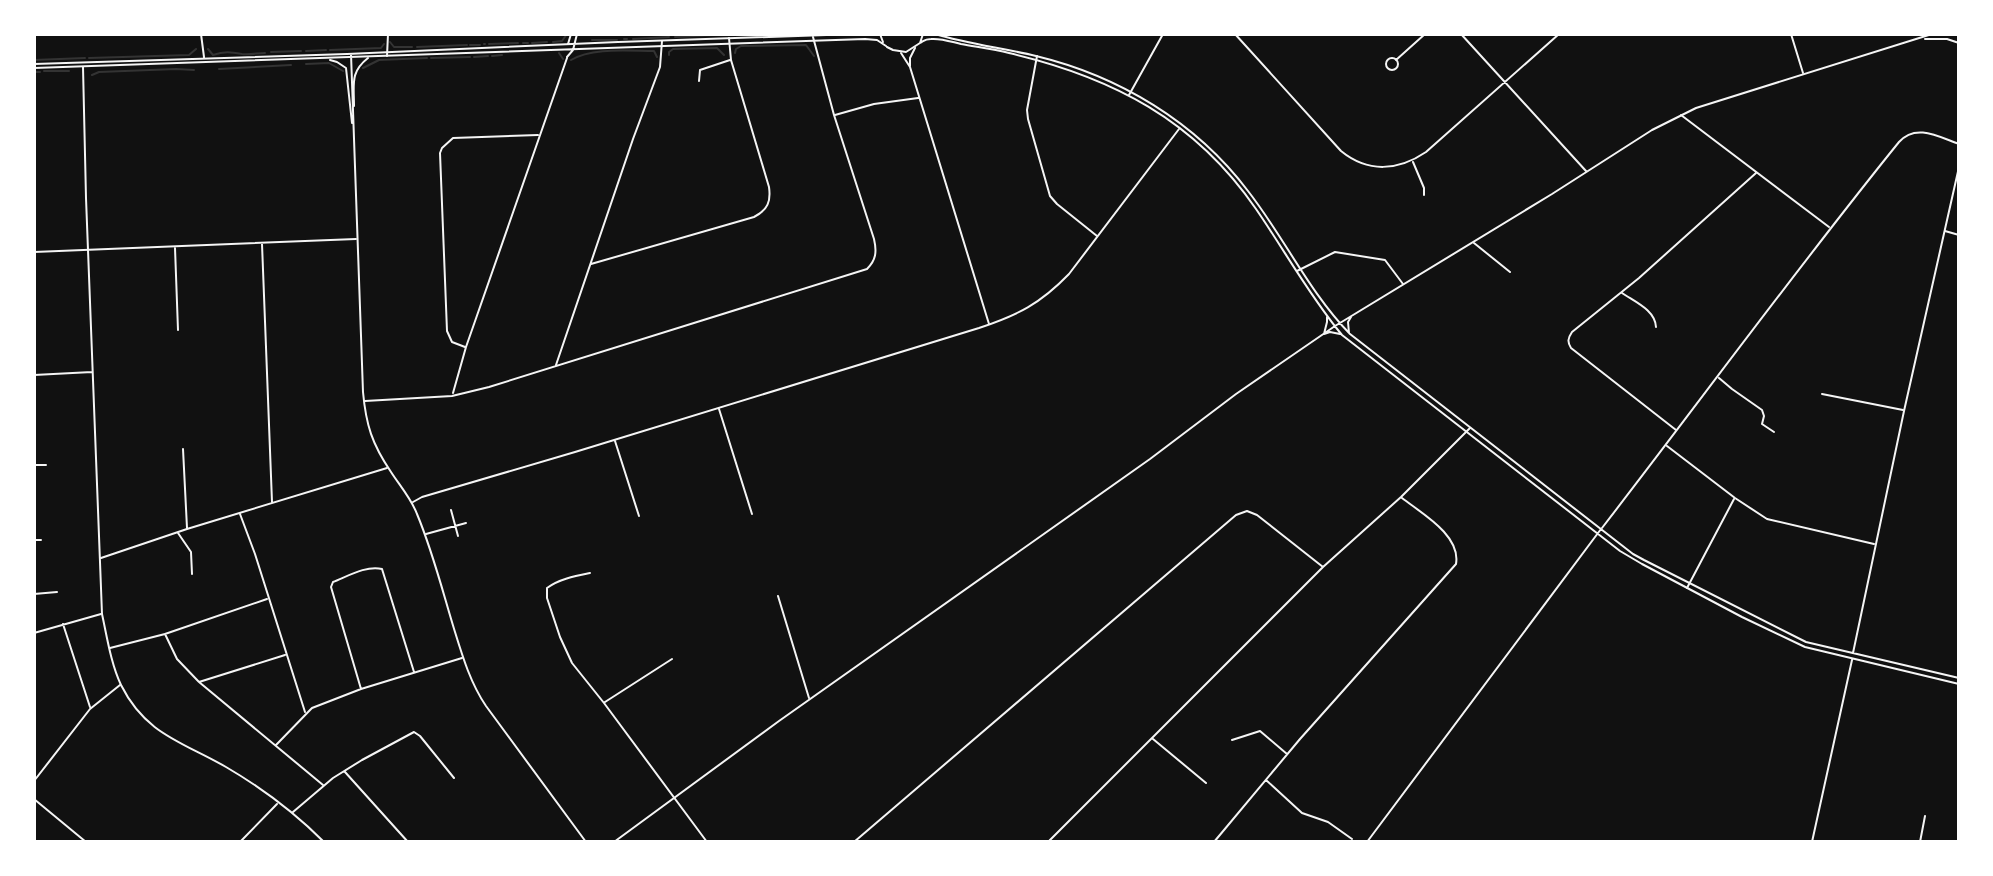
<svg xmlns="http://www.w3.org/2000/svg" width="1993" height="876" viewBox="0 0 1993 876" font-family="'Open Sans',sans-serif">
<style>
.lines{fill:none;stroke-linecap:round;stroke-linejoin:round}
.stream{stroke:#333;stroke-width:2}
.minor{stroke:#f5f5f5;stroke-width:2}
.tertiary{stroke:#f5f5f5;stroke-width:2}
.secondary{stroke:#f5f5f5;stroke-width:2}
</style>
<rect width="100%" height="100%" fill="#111"/>
<g class="lines">
<!-- stream -->
<path class="stream" d="M736 35 750 34
M675 37 731 34
M624 39H627
M633 39 669 37
M592 40H617
M390 42 394 47H412
M553 42 562 41 567 34
M523 43H528
M532 43 547 42
M484 44H485
M489 44 518 43
M470 45H480
M417 47 467 45
M208 49 213 55C224 51 231 52 242 54 249 55 258 53 265 53
M330 50 381 48 384 44
M306 51 326 50
M271 52 301 51
M559 53 563 59
M735 53 736 49 741 46 806 45 814 56
M669 55V52L673 49 717 48 724 55
M492 56 502 55
M474 57 488 56
M89 58 189 55 196 49
M431 58 470 57
M34 60 85 58
M571 60C592 47 629 51 654 51L657 57
M306 64 329 63 343 71
M363 68 379 60 427 58
M219 69 291 65
M44 71H69
M34 72H40
M92 75 99 72 176 69 194 70"/>
<!-- minor -->
<path class="minor" d="M1235 34 1341 151C1368 173 1398 171 1426 152L1559 34
M1461 34 1586 171
M1791 34 1803 73
M901 53 910 67 989 324
M387 56 388 34
M1037 56 1027 110 1028 119 1050 196 1057 204 1097 236
M1386 64a6 6 0 1 1 12 0a6 6 0 1 1-12 0Z
M1396 60 1425 34
M910 66V58L915 48
M699 81 700 70 730 60
M1129 95 1163 34
M835 115 874 104 918 98
M1681 115 1829 227
M1413 162 1424 188V195
M1945 231 1959 235
M1474 243 1510 272
M262 244 272 502
M175 248 178 330
M34 252 356 239
M591 264 754 217C768 210 771 201 769 187L731 60 729 38
M1297 271 1335 252 1385 260 1403 284
M1622 293C1635 302 1655 310 1656 327
M465 347 452 342 447 331 440 153 442 148 453 138 538 135
M556 365 633 139 660 67 662 41
M1719 378 1732 389 1762 410 1764 416 1762 424 1774 432
M453 393 466 347 567 58
M1822 394 1903 410
M365 401 452 396 489 387 867 269C876 260 877 252 874 239L834 115 813 37
M719 409 752 514
M1676 430 1571 348C1567 342 1568 338 1572 332L1639 278 1756 173
M615 441 639 516
M1667 446 1735 498 1767 519 1874 544
M183 449 187 528
M34 465H46
M413 502 422 497 575 452 979 328C1018 315 1040 304 1069 274L1179 129
M451 510 458 536
M240 514 255 554 305 712
M1602 528C1701 400 1797 268 1899 142 1916 123 1939 137 1959 144
M178 533 191 552 192 574
M426 534 466 523
M34 540H41
M101 558 187 529 387 468
M590 573C575 576 559 579 547 588V598L560 637 572 663 604 703 707 842
M1687 588 1734 499
M34 594 57 592
M778 596 809 698
M63 624 90 707
M34 633 101 614
M165 634 177 659 199 682 323 785
M110 648 165 634 267 599
M199 682 285 655
M361 689 331 587 333 582C348 576 367 565 382 569L414 672
M605 702 672 659
M1153 739 1206 783
M1232 740 1260 731 1287 754
M276 745 312 708 361 689 462 658
M345 772 408 842
M1266 780 1302 813 1328 822 1352 839
M34 781 90 709 120 685
M34 799 86 842
M293 812 333 778 362 760 414 732 420 736 454 778
M240 842 277 804
M854 842 1236 515 1247 511 1257 515 1323 567
M1048 842 1323 567 1401 497 1470 428
M1214 842 1300 739 1456 564C1461 535 1421 513 1402 498
M1920 842 1925 816"/>
<!-- tertiary -->
<path class="tertiary" d="M83 67 86 198 102 614C107 637 111 664 121 685 146 735 183 742 226 767 262 788 295 813 324 842
M34 375 92 372"/>
<!-- secondary -->
<path class="secondary" d="M201 34 204 57
M880 34 883 42
M935 34C968 44 1003 48 1036 56 1119 76 1196 122 1248 191 1284 237 1309 292 1350 334L1633 554 1644 560 1806 642 1959 678
M1925 39H1947L1959 43
M920 43C925 40 925 39 931 39 941 38 952 42 961 44 977 47 993 49 1009 53 1112 77 1195 120 1256 209 1285 251 1309 295 1342 335L1620 551 1642 564 1742 617 1805 647 1959 684
M568 44 571 34
M887 47 893 50 906 52 920 43 923 34
M351 54 363 392C366 425 372 444 391 472 400 486 411 498 417 514 433 552 443 593 455 632 463 658 471 684 486 706L586 842
M567 57 573 50 577 34
M330 60 337 62 346 68 352 123
M34 64 347 54 618 42 855 34
M34 68 865 39 877 40 886 46
M354 106C354 84 350 72 368 58
M1327 317V322L1324 334 1330 332 1340 334
M1349 333 1348 322 1351 317
M1853 653 1904 411 1959 167
M614 842 779 721 1150 459 1236 394 1335 326 1552 194 1652 130 1696 108 1932 34
M1367 842 1601 529
M1812 842 1852 660"/>
</g>
<!-- border -->
<rect width="1993" height="876" fill="none" stroke="#ffffff" stroke-width="72"/>
</svg>
